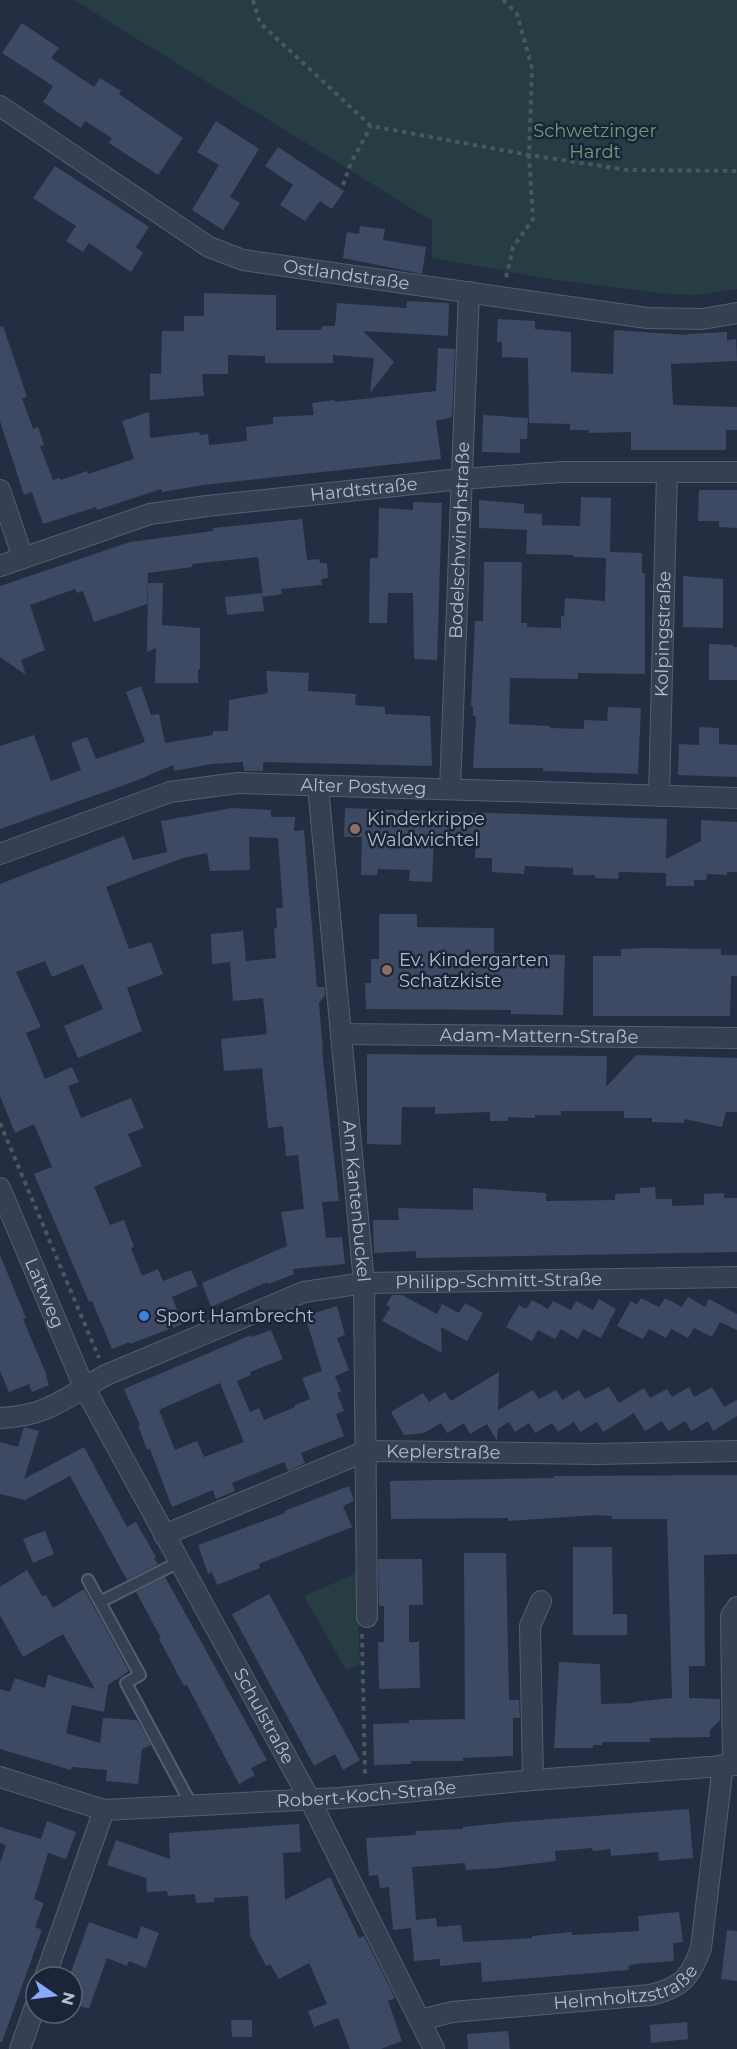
<svg xmlns="http://www.w3.org/2000/svg" width="737" height="2049" viewBox="0 0 737 2049" font-family="Montserrat,sans-serif">
<style>
.green{fill:#253d43}
.building{fill:#3e4a63;fill-rule:evenodd}
.lines{fill:none;stroke-linecap:round;stroke-linejoin:round}
.service-casing{stroke:#555e6f;stroke-width:14}
.minor-casing{stroke:#555e6f;stroke-width:22}
.path{stroke:#435a60;stroke-width:4;stroke-dasharray:4.5 4.5;stroke-linecap:butt}
.service{stroke:#374052;stroke-width:10}
.minor{stroke:#374052;stroke-width:20}
.education-dot{fill:#8d6e63;stroke:#1c2537;stroke-width:2}
.shop-dot{fill:#3f7fe0;stroke:#1c2537;stroke-width:2}
.labels{text-anchor:middle;dominant-baseline:central;stroke-width:5;stroke-linejoin:round;paint-order:stroke}
.park-label{font-size:18px;fill:#699f7a;stroke:#1c2537}
.street-label{font-size:18px;fill:#b4bbcc;stroke:#1c2537}
.poi-label{font-size:18px;fill:#b4bbcc;stroke:#1c2537;text-anchor:start}
</style>
<rect width="100%" height="100%" fill="#232e42"/>
<!-- green -->
<path class="green" d="M74 0H737V289L697 295 669 294 556 280 432 258V221Z
M357 1573 360 1665 346 1670 304 1596Z"/>
<!-- building -->
<path class="building" d="M22 23 59 48 51 58 94 87 100 78 121 91 119 94 183 138 158 175 109 143 112 138 85 121 81 128 43 102 53 86 2 53Z
M216 121 259 149 230 197 240 203 223 230 192 210 219 165 197 152Z
M278 147 344 191 332 209 320 201 305 221 280 205 293 185 265 166Z
M55 166 149 227 136 247 143 253 131 272 89 243 83 252 66 241 76 226 33 198Z
M360 226 385 229 383 240 426 247 422 274 343 258 347 232 359 234Z
M204 293 276 295V330H321L322 326H335L337 303 406 308 407 301 449 303 448 336 363 331 394 362 370 393 374 358 333 355V363H265V356L228 355V374H202L204 396 150 400V373L161 374 162 331H184V316H204Z
M498 319 535 321V329L571 332V372L613 374 614 330 687 335V334L727 332V340L736 339 737 361 671 364 673 405 737 407V430H726V450H631V432L589 433V430H570V424L529 423 528 358 502 357V342H497Z
M3 326 27 397 22 398 33 429 38 427 44 445 40 446 53 480 60 478 61 480 87 471 88 474 134 459 122 421 149 412 150 438 199 432 200 435 208 434 209 445 247 441 246 427 273 424V417L314 415 312 403 335 400V402L436 391 438 348 455 349 452 417 436 421 441 459 203 485 162 492 161 489 97 510 96 507 43 524 32 492 24 495 0 421V327Z
M483 415 528 418 527 439H520V453L482 452Z
M699 490H737V528L719 527V521H698Z
M581 497 611 498 610 552 642 553V573H645V674L578 673V679L510 678 509 724 550 726V728L584 729V720L607 721 608 707 641 708 638 774 543 771V768H473L476 716H473V706H471L475 621H483L484 562H522L521 623H527V627L561 628V616H564L565 598 605 601 606 558 574 557V555L526 554 527 530 479 528V500L524 504V513L542 514V525L580 526Z
M413 502 442 503 437 660 414 659 413 593H388L387 623H369L370 558H378L379 508 413 510Z
M302 519 307 560 319 559 320 563H327L328 578 321 579 322 585 281 589 282 594 263 597 258 557 192 564V567L148 573 147 604 94 622 83 591 77 593 75 589 30 605 45 650 21 660 26 675 0 657V586L130 542 213 531V528Z
M683 576 723 579V628L683 627Z
M148 583H163L162 625 200 628V669H198V683H155L156 648 147 652Z
M262 593 264 611 227 615 225 597Z
M709 644 733 645V647H737V680H709Z
M266 671 309 673 308 691 356 694 355 705 385 707V714L430 716 432 766 263 762V771H244L243 762 211 764 174 771 173 765 133 782 0 829V746L34 735 51 781 81 770 71 743 87 737 96 759 145 742 126 692 141 686 151 715 159 714 165 743 213 735V731H228L229 700 268 693Z
M699 727 719 728V744L737 745V777L678 775 679 744 699 745Z
M232 808 271 810V817H295L294 831 304 830 317 987H325V995L319 1003 323 1050 322 1051 339 1201 322 1202 326 1238 342 1237 345 1264 293 1269 294 1274 268 1284 267 1282 211 1307 202 1283 287 1246 281 1212 304 1209 298 1155 286 1156 283 1126 268 1128 262 1068 224 1071 221 1039 267 1034 263 998 233 1001 230 962 212 964 211 934 243 931 246 961 276 958 274 928H277L276 908H283L278 838 249 837 250 870 210 871 207 853 183 858 106 887 129 949 151 942 163 974 127 988 142 1031 78 1058 64 1026 103 1009 83 964 52 977 45 961 16 972 41 1027 26 1033 45 1079 72 1067 79 1082 68 1086 81 1118 131 1098 144 1128 128 1134 142 1166 94 1187 110 1225 124 1220 134 1247 131 1248 142 1276 158 1269 163 1281 191 1270 198 1286 172 1297 183 1324 130 1344V1342L112 1349 92 1301 89 1302 34 1174 52 1167 34 1124 15 1133 0 1096V884L124 836 133 860 167 852 161 821Z
M345 808 667 819 666 859 701 841V820L737 822V872H727V875L707 874 706 880H694V886H666V873L619 872 618 879 595 878V875H573V868L525 866 524 874 492 872V858H475L476 842 434 841 432 882 409 881 410 870 378 869 377 875H361L362 837H344Z
M379 914H417V927L494 928V953L565 955 563 1015 511 1014V1010L366 1009 365 983H371V959H379Z
M649 948 721 949V955H737V976H731L730 1016H593V956H621V949Z
M367 1054 607 1056 606 1087 636 1055 737 1058V1112H726L722 1127 684 1119V1123L652 1122V1118H624V1111H561V1115H535V1118L508 1117V1121H490V1112L435 1114V1107H402L401 1145 367 1144Z
M655 1187 656 1199H672V1206L704 1205V1194L724 1193V1198H737V1252L416 1258V1251L374 1253 373 1220H399L398 1208 473 1210V1188L546 1193V1201L615 1200V1194L640 1193V1188Z
M0 1255 26 1318 23 1319 47 1376 46 1377 49 1385 32 1392 29 1384 9 1392 0 1371Z
M392 1295H402L437 1314 442 1304 459 1313 465 1303 483 1313 467 1341 441 1327 442 1353 382 1321 390 1308 386 1305Z
M688 1297 705 1307 709 1299 737 1314V1330L720 1322 712 1337 694 1328 688 1338 671 1329 666 1338 649 1329 643 1339 617 1326 631 1301 637 1305 641 1298 659 1307 665 1298 682 1307Z
M599 1299 616 1309 601 1338 583 1329 578 1339 561 1329 555 1339 538 1330 532 1341 506 1327 519 1305 526 1309 532 1300 548 1309 553 1301 571 1310 576 1301 593 1310Z
M337 1306 345 1335 337 1338 349 1370 335 1376 341 1391 337 1393 344 1411 336 1414 344 1436 301 1453 305 1463 288 1471 284 1462 232 1483 235 1491 216 1499 213 1490 172 1507 150 1449 147 1450 138 1425H140L124 1389 251 1335 252 1337 271 1330 283 1359 250 1372 251 1375 237 1381 250 1412 259 1408 264 1420 295 1407V1405L310 1399 302 1378 322 1371 305 1316ZM220 1383 244 1442 204 1457 197 1441 175 1450 159 1410Z
M499 1372 498 1410 533 1390 539 1399 556 1390 562 1400 579 1390 585 1399 609 1387 619 1403 644 1388 650 1398 667 1389 672 1397 689 1387 694 1397 712 1387 724 1407 737 1400V1416L713 1431 708 1421 691 1431 685 1421 668 1431 662 1421 645 1431 634 1413 603 1432 597 1422 580 1432 574 1422 558 1432 552 1423 535 1433 529 1423 515 1432 509 1422 498 1429 497 1441 487 1424 470 1434 464 1423 447 1433 441 1423 424 1433 404 1435 391 1412 423 1393 429 1402 445 1392 451 1401Z
M24 1427 39 1431 24 1479 84 1447 127 1527 136 1522 156 1557 154 1558 158 1564 127 1580 70 1476 25 1500 0 1494V1442L18 1447Z
M737 1475V1554L704 1555 705 1666H689V1698L720 1699V1720L710 1730V1737L650 1738V1742H602V1745H593V1748H554L559 1662 600 1664 601 1704 633 1703V1702L672 1698 667 1519H612V1516L596 1515 508 1521V1518L391 1519 390 1481 554 1478V1476Z
M349 1486 354 1501 343 1506 352 1527 259 1564 260 1568 217 1585 212 1572 208 1574 198 1545 285 1513 284 1511Z
M45 1531 54 1554 33 1563 23 1539Z
M573 1547H612L613 1614H627V1635H573Z
M464 1553H506L509 1700H519L520 1718H513V1756L463 1758V1761H411V1764L374 1765 373 1724 409 1723V1720L465 1719Z
M378 1559H422L423 1605H409V1642H419L420 1688 379 1689 378 1642H384V1606H379Z
M27 1570 42 1596 46 1595 53 1608 84 1589 129 1671 108 1685 104 1712 72 1705 66 1733 100 1743 103 1718 137 1720 151 1745 142 1749 138 1784 106 1781 107 1770 72 1767 71 1770 0 1749V1689L10 1692 15 1678 45 1688 48 1675 95 1689 63 1634 23 1657 0 1615V1587Z
M165 1577 267 1760 251 1768 255 1775 239 1784 187 1685 184 1686 159 1639 161 1638 136 1592Z
M269 1594 360 1760 343 1770 335 1754 314 1766 232 1614Z
M689 1809 693 1858 659 1861 658 1852 611 1856 610 1849 593 1851 592 1848 555 1851 556 1861 498 1868 466 1870 465 1863 412 1867 416 1920 436 1918 437 1927 461 1925 463 1942 532 1938V1936L572 1932V1935L639 1931 638 1916 679 1912 683 1942 673 1943 674 1961 636 1964 628 1966 629 1970 482 1982 481 1962 440 1966V1959L414 1961 411 1928 393 1930 389 1887 380 1888 378 1875 369 1876 366 1838 416 1835 415 1831 463 1829V1827L511 1822Z
M47 1821 76 1832 66 1859 48 1853 34 1899 44 1903 35 1927 42 1930 2 2042H0V1863L6 1845 0 1843V1827L41 1839Z
M299 1824 301 1852 283 1853 285 1900 330 1877 359 1938 364 1936 395 1998 388 2001 402 2041 381 2049H350L338 2018 314 2027 308 2011 327 2004 309 1963 279 1979 270 1964 266 1966 250 1935 248 1896 214 1898V1902L196 1903 195 1894 168 1896 167 1891 147 1892 146 1878 107 1865 116 1840 170 1859 169 1833Z
M89 1922 137 1939 141 1926 159 1933 146 1968 129 1961 127 1966 107 1958 89 2009 72 2003V1977H69Z
M727 1930 737 1931V1981L721 1979Z
M231 2020H252V2037H232Z
M687 2022 688 2039 651 2043 650 2025Z
M508 2031 510 2049H468L467 2034Z"/>
<g class="lines">
<defs>
<path id="service" d="M179 1562 100 1602 140 1675 126 1683 192 1806
M88 1580 100 1602"/>
<g id="minor">
<path id="s1" d="M0 106 209 247 243 260 647 318 702 319 737 313"/>
<path d="M0 490 23 558"/>
<path id="s2" d="M0 566 150 514 207 506 461 479 561 472H737"/>
<path id="s3" d="M318 786 364 1283 367 1617"/>
<path id="s4" d="M450 789 469 292"/>
<path id="s5" d="M659 796 667 472"/>
<path id="s6" d="M0 854 170 792 238 783 737 798"/>
<path id="s7" d="M341 1034 737 1038"/>
<path id="s8" d="M0 1188 84 1387 310 1800 434 2049"/>
<path id="s9" d="M0 1418C49 1416 66 1397 106 1375L304 1292 364 1283 737 1277"/>
<path id="s10" d="M164 1535 366 1451 597 1454 737 1451"/>
<path d="M733 1765 731 1616 737 1607"/>
<path id="s11" d="M0 1777 104 1810 339 1798 533 1780 737 1765"/>
<path d="M533 1780 530 1626 541 1601"/>
<path d="M45 1977 104 1810"/>
<path id="s12" d="M420 2020 452 2012 650 1995C681 1988 691 1977 701 1948L723 1765"/>
<path d="M20 2049 36 2004"/>
</g>
</defs>
<!-- service casing -->
<use href="#service" class="service-casing"/>
<!-- minor casing -->
<use href="#minor" class="minor-casing"/>
<!-- path -->
<path class="path" d="M253 0 260 23 371 126 529 155 628 170 737 171
M503 0 517 14 532 68 529 155 533 219 513 247 506 278
M343 185 351 163 371 126
M0 1123 99 1358
M362 1634 365 1776"/>
<!-- service -->
<use href="#service" class="service"/>
<!-- minor -->
<use href="#minor" class="minor"/>
</g>
<!-- markers -->
<g class="education-dot">
<circle cx="355" cy="829" r="6"/>
<circle cx="387" cy="970" r="6"/>
</g>
<circle class="shop-dot" cx="144" cy="1316" r="6"/>
<g class="labels">
<!-- park labels -->
<g class="park-label">
<text x="595" y="131">Schwetzinger<tspan x="595" dy="21">Hardt</tspan></text>
</g>
<!-- street labels -->
<g class="street-label">
<text stroke="none"><textPath href="#s1" startOffset="393">Ostlandstraße</textPath></text>
<text stroke="none"><textPath href="#s2" startOffset="374">Hardtstraße</textPath></text>
<text stroke="none"><textPath href="#s4" startOffset="249">Bodelschwinghstraße</textPath></text>
<text stroke="none"><textPath href="#s5" startOffset="162">Kolpingstraße</textPath></text>
<text stroke="none"><textPath href="#s6" startOffset="375">Alter Postweg</textPath></text>
<text stroke="none"><textPath href="#s7" startOffset="198">Adam-Mattern-Straße</textPath></text>
<text stroke="none"><textPath href="#s3" startOffset="417">Am Kantenbuckel</textPath></text>
<text stroke="none"><textPath href="#s9" startOffset="526">Philipp-Schmitt-Straße</textPath></text>
<text stroke="none"><textPath href="#s8" startOffset="114">Lattweg</textPath></text>
<text stroke="none"><textPath href="#s10" startOffset="296">Keplerstraße</textPath></text>
<text stroke="none"><textPath href="#s8" startOffset="591">Schulstraße</textPath></text>
<text stroke="none"><textPath href="#s11" startOffset="372">Robert-Koch-Straße</textPath></text>
<text stroke="none"><textPath href="#s12" startOffset="210">Helmholtzstraße</textPath></text>
</g>
<!-- poi labels -->
<g class="poi-label">
<text x="367" y="819">Kinderkrippe<tspan x="367" dy="21">Waldwichtel</tspan></text>
<text x="399" y="960">Ev. Kindergarten<tspan x="399" dy="21">Schatzkiste</tspan></text>
<text x="156" y="1316">Sport Hambrecht</text>
</g>
</g>
<!-- north arrow -->
<g transform="translate(54 1995) rotate(104)"><circle r="28" fill="#1c2537" stroke="#596173" stroke-width="1.5"/>
<path d="M0-4.5L10 22L0 15L-10 22Z" fill="#86aaff"/>
<text y="-9" font-size="16" font-weight="bold" text-anchor="middle" fill="#b4bbcc">N</text>
</g>
</svg>
